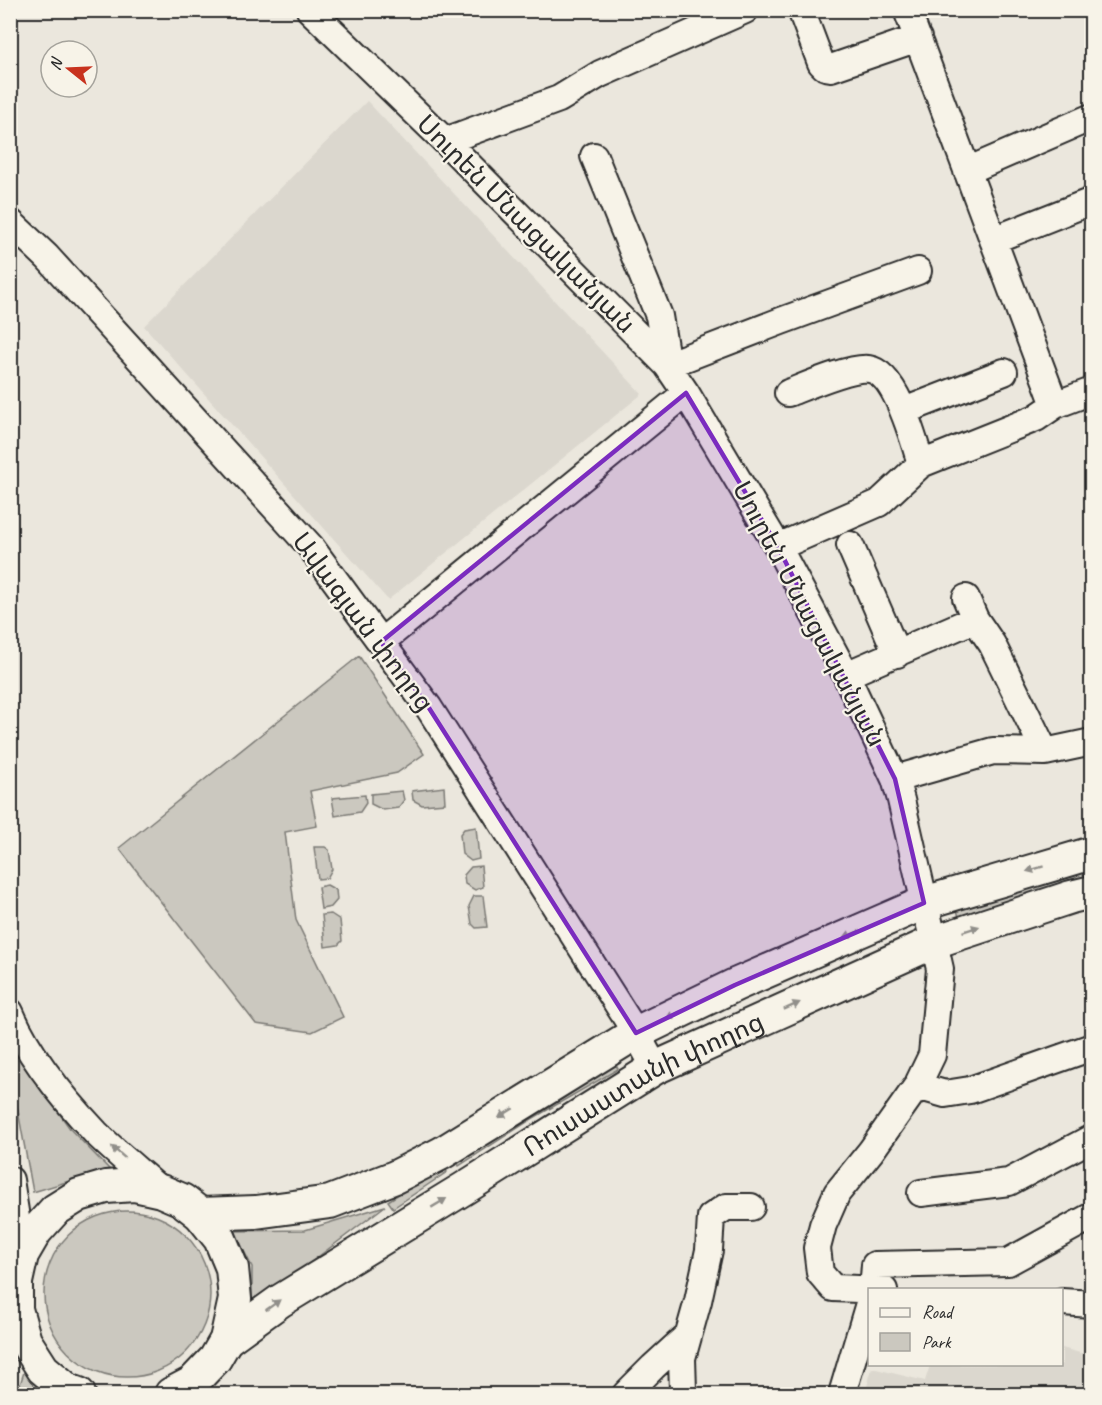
<svg xmlns="http://www.w3.org/2000/svg" width="1102" height="1405" viewBox="0 0 1102 1405" font-family="Caveat,'Noto Sans Armenian',sans-serif">
<style>
.built{fill:#dbd7ce}
.green{fill:#cbc8bf;stroke:#7b7a75;stroke-width:1.5}
.lines{fill:none;stroke-linecap:round;stroke-linejoin:round}
.minor-casing{stroke:#2b2b2b;stroke-width:30}
.major-casing{stroke:#2b2b2b;stroke-width:36}
.minor{stroke:#f7f3e8;stroke-width:26}
.major{stroke:#f7f3e8;stroke-width:32}
.oneway{fill:#918f8a}
.marked{fill:#7b2cbf;fill-opacity:0.2;stroke:#7b2cbf;stroke-width:4.5;stroke-linejoin:round}
.labels{text-anchor:middle;dominant-baseline:central;stroke-width:4.5;stroke-linejoin:round;paint-order:stroke}
.street-label{font-size:26px;fill:#2b2b2b;stroke:#f7f3e8}
</style>
<rect width="100%" height="100%" fill="#ebe7dd"/>
<filter id="ink" filterUnits="userSpaceOnUse"><feTurbulence type="fractalNoise" baseFrequency=".0167" numOctaves="2"/><feDisplacementMap in="SourceGraphic" scale="12" xChannelSelector="R" yChannelSelector="G"/><feConvolveMatrix kernelMatrix="1 2 1 2 8 2 1 2 1" color-interpolation-filters="sRGB"/></filter>
<g filter="url(#ink)">
<!-- built -->
<path class="built" d="M367 101 642 394 388 600 144 326Z
M1062 1348 1091 1356V1361L1083 1394H865L872 1368 925 1381 930 1365 1062 1364Z"/>
<!-- green -->
<path class="green" d="M359 656 424 754 397 773 310 791 317 826 285 832 296 920 343 1017 312 1032 256 1024 119 848Z
M444 787 445 803 422 805 413 800 412 791Z
M402 791 404 800 398 808 383 810 371 804V794Z
M365 795 366 803 360 812 335 816 332 798Z
M476 827 479 859 471 861 462 854 460 834 464 829Z
M314 847H325L329 850 332 869 327 878 318 879Z
M481 866 483 887 475 890 465 884 464 875 471 867Z
M1091 870V877L959 917 957 910 1018 890Z
M327 885 336 890 337 900 331 907 321 909 318 887Z
M474 896H483L487 927 476 928 472 924 469 906Z
M331 914 340 920 342 941 338 945 325 947 322 915Z
M10 1044 71 1130 109 1169 33 1192 11 1073Z
M615 1063 618 1069 530 1120 459 1166 455 1159Z
M444 1165 447 1172 393 1208 388 1201Z
M385 1206 252 1307V1267L234 1231 305 1230Z
M44 1294a83 83 0 1 1 166 0a83 83 0 1 1-166 0Z
M24 1372 50 1394H17Z"/>
<g class="lines">
<defs>
<path id="minor" d="M310 10 445 141 667 365 686 393 778 547 846 675 895 779 901 800 940 969 932 1055 917 1086 871 1151 837 1193 823 1225 817 1248 820 1273 833 1288 884 1290
M801 10 821 63 825 67 831 68 918 38
M907 10 1055 405 1036 418 921 464
M445 141 559 99 600 74 745 10
M594 156 659 316 667 365 781 321 918 271
M967 171 1092 117
M10 222 47 257 310 546 429 708 636 1033 655 1068
M993 240 1092 201
M1055 405 1092 391
M904 411 1004 372
M850 545 897 654
M778 547 879 503 921 464C914 441 896 373 869 369 852 366 806 386 788 393
M966 598 975 619 992 644 1045 752
M381 642 686 393
M846 675 975 619
M895 779 993 751 1045 752 1092 742
M10 1012C28 1055 64 1099 96 1133 116 1153 140 1172 161 1191
M917 1086 945 1094 970 1090 1092 1047
M10 1180 22 1255
M921 1193 1009 1182 1092 1138
M873 1290 875 1265 1008 1262 1092 1216
M1062 1302 1092 1304
M626 1394 653 1367 688 1335
M686 1394 683 1391 682 1358 698 1301 709 1250 711 1217 726 1207H751
M842 1394 870 1300"/>
<g id="major">
<path d="M200 1214 256 1212 330 1202 395 1177 442 1153 636 1033 735 985 924 903 1092 853"/>
<path id="s1" d="M226 1340 280 1301 463 1189 655 1068 934 942 1071 897 1092 892"/>
<path d="M79 1394 68 1390 43 1369 25 1341 16 1309V1282L22 1255 36 1231 55 1210 79 1195 106 1187 134 1185 161 1191 182 1200 200 1214 220 1239 232 1268 235 1299 226 1340 215 1359 192 1383 171 1394"/>
</g>
</defs>
<!-- minor casing -->
<use href="#minor" class="minor-casing"/>
<!-- major casing -->
<use href="#major" class="major-casing"/>
<!-- minor -->
<use href="#minor" class="minor"/>
<!-- major -->
<use href="#major" class="major"/>
</g>
<!-- one-way arrows -->
<defs><path id="oneway-solid" d="M-6-.8H1V-3.2L6.5 0L1 3.2V.8H-6Z" transform="scale(1.5)"/></defs>
<g class="oneway">
<use href="#oneway-solid" transform="translate(1035 869) rotate(163)"/>
<use href="#oneway-solid" transform="translate(971 929) rotate(-18)"/>
<use href="#oneway-solid" transform="translate(852 934) rotate(157)"/>
<use href="#oneway-solid" transform="translate(792 1006) rotate(-24)"/>
<use href="#oneway-solid" transform="translate(674 1015) rotate(154)"/>
<use href="#oneway-solid" transform="translate(506 1113) rotate(148)"/>
<use href="#oneway-solid" transform="translate(118 1152) rotate(-139)"/>
<use href="#oneway-solid" transform="translate(439 1203) rotate(-31)"/>
<use href="#oneway-solid" transform="translate(273 1305) rotate(-36)"/>
</g>
</g>
<!-- marked area -->
<path class="marked" d="M686 393 778 547 895 779 924 903 735 985 636 1033 429 708 381 642Z"/>
<g class="labels">
<!-- street labels -->
<g class="street-label">
<text transform="translate(526 224) rotate(45)">Սուրեն Մնացականյան</text>
<text transform="translate(809 614) rotate(62)">Սուրեն Մնացականյան</text>
<text transform="translate(363 622) rotate(53)">Ավագյան փողոց</text>
<text stroke="none"><textPath href="#s1" startOffset="490">Ռուսաստանի փողոց</textPath></text>
</g>
</g>
<!-- margin -->
<rect width="1102" height="1405" fill="none" stroke="#f7f3e8" stroke-width="36"/>
<rect x="18" y="18" width="1066" height="1369" fill="none" stroke="#2b2b2b" stroke-width="2" filter="url(#ink)"/>
<!-- legend -->
<rect x="868" y="1288" width="195" height="78" fill="#f7f3e8" stroke="#a5a39c" stroke-width="1.5"/>
<rect x="880" y="1308" width="30" height="9" fill="#f7f3e8" stroke="#a5a39c" stroke-width="1.5"/>
<text x="922" y="1318" font-size="18" fill="#2b2b2b">Road</text>
<rect x="880" y="1333" width="30" height="18" fill="#cbc8bf" stroke="#a5a39c" stroke-width="1.5"/>
<text x="922" y="1348" font-size="18" fill="#2b2b2b">Park</text>
<!-- north arrow -->
<g transform="translate(69 69) rotate(288)"><circle r="28" fill="#f7f3e8" stroke="#a5a39c" stroke-width="1.5"/>
<path d="M0-4.5L10 22L0 15L-10 22Z" fill="#c8321e"/>
<text y="-9" font-size="16" font-weight="bold" text-anchor="middle" fill="#2b2b2b">N</text>
</g>
</svg>
